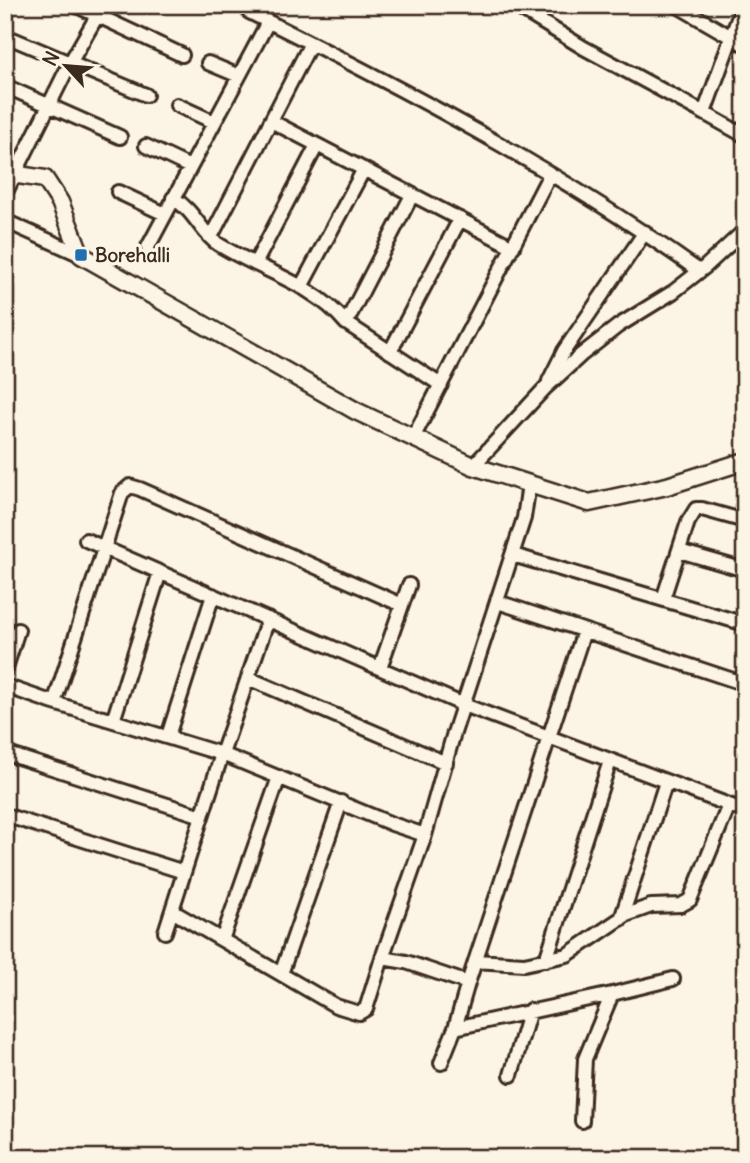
<svg xmlns="http://www.w3.org/2000/svg" width="750" height="1163" viewBox="0 0 750 1163" font-family="Delius,sans-serif">
<style>
.lines{fill:none;stroke-linecap:round;stroke-linejoin:round}
.minor-casing{stroke:#3b2a1e;stroke-width:18}
.secondary-casing{stroke:#3b2a1e;stroke-width:21}
.minor{stroke:#fcf5e5;stroke-width:12}
.secondary{stroke:#fcf5e5;stroke-width:16}
.poi-dot{fill:#1f6fb2;stroke:#fcf5e5;stroke-width:2.5}
.labels{text-anchor:middle;dominant-baseline:central;stroke-width:7;stroke-linejoin:round;paint-order:stroke}
.poi-label{font-size:19px;font-weight:bold;fill:#3b2a1e;stroke:#fcf5e5;text-anchor:start}
</style>
<rect width="100%" height="100%" fill="#fcf5e5"/>
<filter id="ink" filterUnits="userSpaceOnUse"><feTurbulence type="fractalNoise" baseFrequency=".0143" numOctaves="2"/><feDisplacementMap in="SourceGraphic" scale="14" xChannelSelector="R" yChannelSelector="G"/><feConvolveMatrix kernelMatrix="1 2 1 2 8 2 1 2 1" color-interpolation-filters="sRGB"/></filter>
<g filter="url(#ink)">
<g class="lines">
<defs>
<path id="minor" d="M75 5 182 55
M514 5 584 48 704 113
M676 5 745 45
M743 5 704 113 745 136
M249 12C404 89 558 170 699 271
M13 39 146 95
M208 63 239 76
M5 86 120 137
M177 105 214 122
M271 121 513 247
M146 146 190 167
M118 192 165 214
M5 194 70 63 97 16 109 5
M173 198C195 211 201 233 218 244 261 271 313 283 346 323L441 385
M5 221 81 255
M211 237 311 43
M148 247 268 22
M255 264 317 145
M301 287 364 169
M346 323 412 195
M390 352 460 219
M549 381 564 351 645 232
M413 438 550 174
M473 466 546 387 581 355 618 326 673 292 705 267 745 230
M86 540 464 705 745 811
M679 551 745 570
M513 555 745 624
M663 599 688 522 696 509H702L745 521
M498 602 745 684
M380 668 409 585
M5 671 18 630
M248 678 446 763
M5 686 54 703 222 754 392 824 425 835 453 736 524 518 529 484
M54 703 122 493 130 486 140 489 402 605
M113 721 160 572
M168 736 213 595
M5 753 202 816
M5 815 184 872
M425 835 382 958 406 962 468 983 455 1028 441 1063
M172 911 336 1006 359 1013 366 1009 382 958
M621 919 666 782
M165 932 222 754 268 619
M222 940 279 777
M546 960 610 761
M475 961 524 964 567 955 626 915 651 906 681 905 690 900 729 805
M281 974 341 802
M468 983 584 631
M455 1028 612 994 673 979
M511 1075 530 1010
M582 1121 585 1059 612 994"/>
<path id="secondary" d="M5 173 45 179 60 202 81 255 356 411 473 466 589 503 667 486 745 461"/>
</defs>
<!-- minor casing -->
<use href="#minor" class="minor-casing"/>
<!-- secondary casing -->
<use href="#secondary" class="secondary-casing"/>
<!-- minor -->
<use href="#minor" class="minor"/>
<!-- secondary -->
<use href="#secondary" class="secondary"/>
</g>
</g>
<!-- markers -->
<rect class="poi-dot" x="74" y="248" width="14" height="14" rx="3.5"/>
<g class="labels">
<!-- poi labels -->
<g class="poi-label">
<text x="95" y="255">Borehalli</text>
</g>
</g>
<!-- margin -->
<rect width="750" height="1163" fill="none" stroke="#fcf5e5" stroke-width="28"/>
<rect x="14" y="14" width="722" height="1135" fill="none" stroke="#3b2a1e" stroke-width="2.5" filter="url(#ink)"/>
<!-- north arrow -->
<g transform="translate(66 66) rotate(296)" stroke="#fcf5e5" stroke-width="5" paint-order="stroke">
<path d="M0-5L12 26L0 18L-12 26Z" fill="#3b2a1e"/>
<text y="-10" font-size="19" font-weight="bold" text-anchor="middle" fill="#3b2a1e">N</text>
</g>
</svg>
